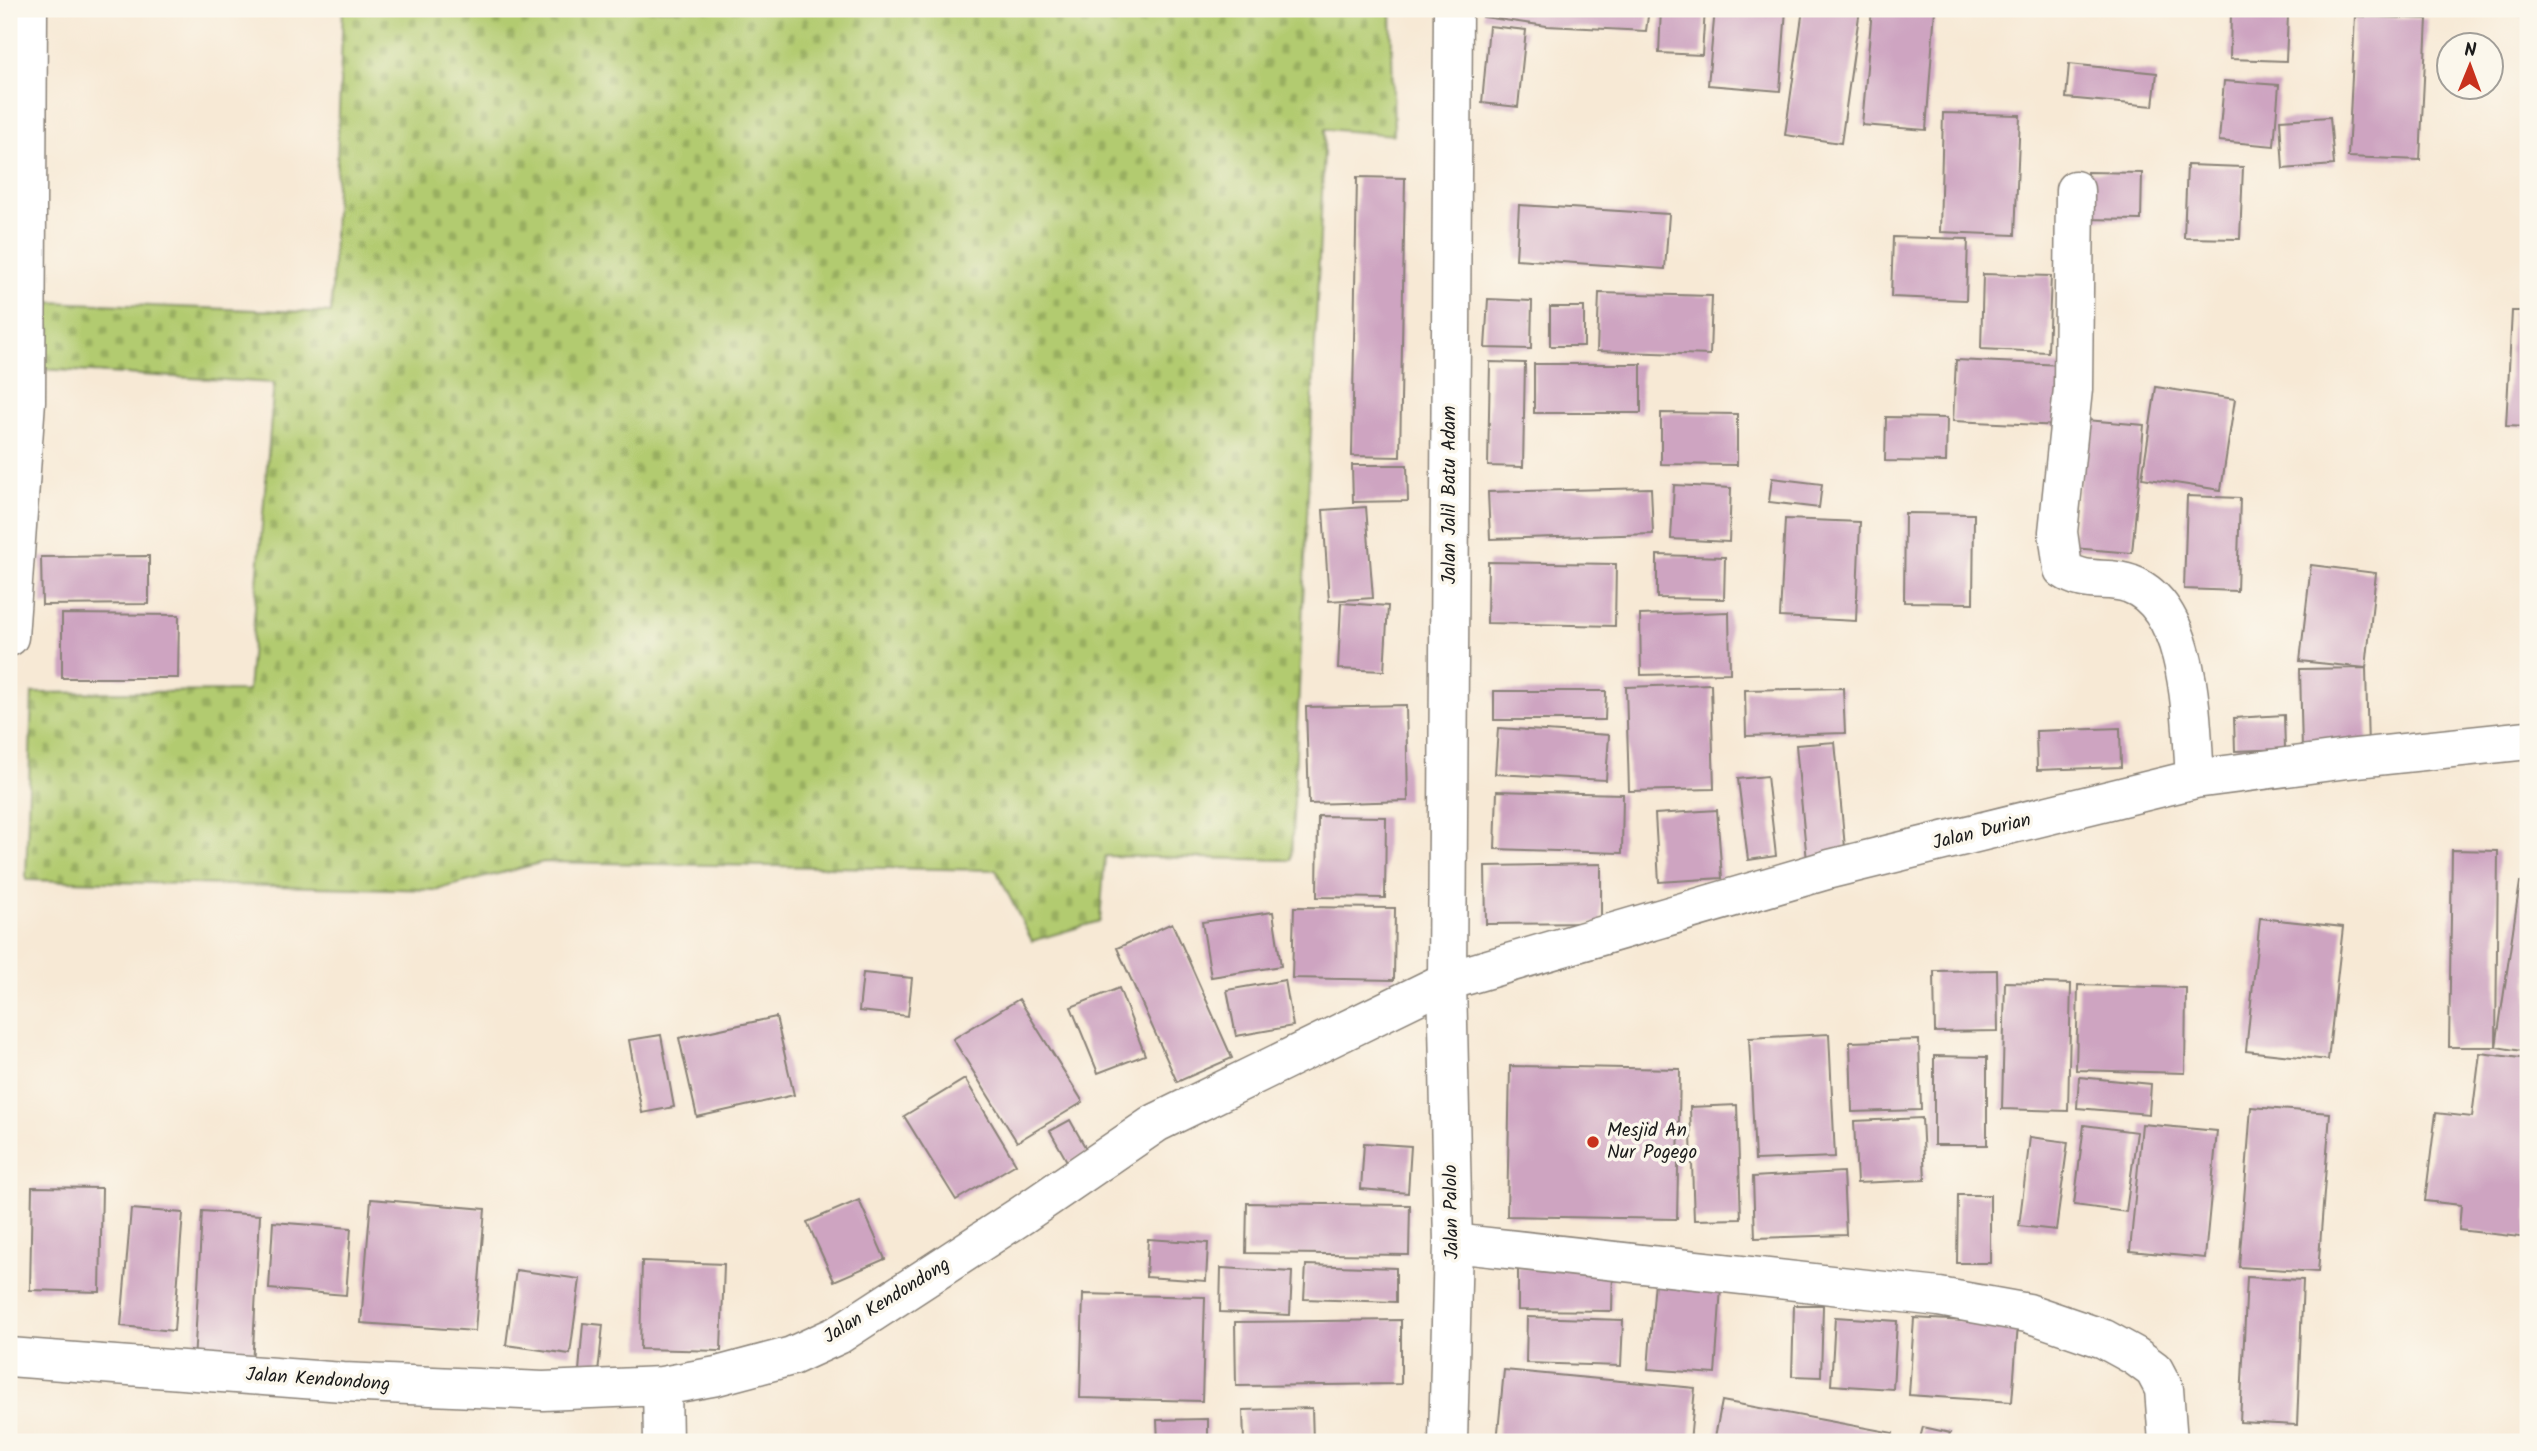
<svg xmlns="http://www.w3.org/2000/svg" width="2537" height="1451" viewBox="0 0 2537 1451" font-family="Kalam,sans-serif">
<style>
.cemetery{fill:url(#cemetery-stones);stroke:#677446;stroke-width:2}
.building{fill:#cea4c1}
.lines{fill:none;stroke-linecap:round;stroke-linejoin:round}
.street-casing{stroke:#8a8278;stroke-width:41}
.secondary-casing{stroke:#8a8278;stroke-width:41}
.street{stroke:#fff;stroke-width:38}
.secondary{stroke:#fff;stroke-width:38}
.poi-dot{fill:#c8321e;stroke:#fbf7ec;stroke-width:2.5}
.labels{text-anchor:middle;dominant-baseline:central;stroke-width:7;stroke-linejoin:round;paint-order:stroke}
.street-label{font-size:19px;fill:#1c1c1c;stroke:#fbf7ec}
.poi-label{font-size:19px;fill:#1c1c1c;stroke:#fbf7ec;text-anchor:start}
</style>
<defs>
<pattern id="cemetery-stones" width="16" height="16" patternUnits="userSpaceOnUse" patternTransform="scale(1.75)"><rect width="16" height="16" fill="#b2cb70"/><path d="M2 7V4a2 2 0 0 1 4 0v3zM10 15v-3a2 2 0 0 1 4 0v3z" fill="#98ae60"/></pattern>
</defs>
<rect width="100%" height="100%" fill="#fbf7ec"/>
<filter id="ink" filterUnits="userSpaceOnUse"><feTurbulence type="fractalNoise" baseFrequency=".0143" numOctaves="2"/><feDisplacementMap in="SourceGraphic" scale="14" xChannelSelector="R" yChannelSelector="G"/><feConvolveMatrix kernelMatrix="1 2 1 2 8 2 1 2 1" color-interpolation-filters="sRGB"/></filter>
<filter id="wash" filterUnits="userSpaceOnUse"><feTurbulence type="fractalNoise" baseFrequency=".00686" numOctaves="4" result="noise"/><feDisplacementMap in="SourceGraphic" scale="28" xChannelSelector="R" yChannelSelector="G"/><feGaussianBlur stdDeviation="1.57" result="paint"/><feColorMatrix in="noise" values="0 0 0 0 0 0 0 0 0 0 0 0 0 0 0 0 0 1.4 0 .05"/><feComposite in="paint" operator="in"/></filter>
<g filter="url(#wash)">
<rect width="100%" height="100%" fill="#f7e9d5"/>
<!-- cemetery -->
<path class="cemetery" d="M343 9H1391L1394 135 1325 129 1291 860 1105 856 1100 921 1032 941 996 870 544 862 435 890 26 880 32 693 248 691 274 383 41 369 48 302 331 313Z"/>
<g id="blocks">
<!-- building -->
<path class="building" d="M1484 9H1649L1646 31 1547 26 1483 17Z
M1661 9H1705L1702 55 1659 53Z
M1715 9H1786L1780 91 1708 85Z
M1803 9H1860L1841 143 1785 135Z
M1872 9H1935L1926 130 1862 125Z
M2518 9H2528V17L2518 16Z
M2231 13 2288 15 2286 61 2230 59Z
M2355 16 2427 19 2420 160 2348 157Z
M1489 26 1526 30 1518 107 1482 103Z
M2069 64 2157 73 2153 106 2066 98Z
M2224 81 2279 85 2274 146 2219 141Z
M1943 113 2020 115 2015 235 1940 232Z
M2330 117 2334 165 2283 169 2280 120Z
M2187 165 2243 167 2240 239 2184 238Z
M2087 172 2142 173 2141 220 2086 219Z
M1357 177 1405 178 1400 457 1352 456Z
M1519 205 1669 214 1665 269 1516 259Z
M1893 237 1968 239 1966 300 1891 297Z
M1983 274 2051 276 2048 352 1981 349Z
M1599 293 1712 296 1710 355 1597 351Z
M1488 299 1532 301 1531 349 1485 348Z
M1550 307H1584V346H1550Z
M2512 311H2528V427L2506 426Z
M1956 360 2064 365 2061 426 1953 421Z
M1490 362 1525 363 1523 467 1488 466Z
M1534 364H1641V413H1534Z
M2156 387 2235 399 2221 490 2142 478Z
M1661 413 1737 414V465L1661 464Z
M1886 417 1947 418 1946 462 1885 461Z
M2086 420 2144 425 2132 553 2073 548Z
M1352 465H1407L1408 501 1353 502Z
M1772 478 1822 484 1819 508 1769 502Z
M1674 485 1731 488 1729 542 1671 539Z
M1651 488 1653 534 1490 539 1488 492Z
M2187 496 2240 498 2237 591 2184 589Z
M1366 507 1373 598 1329 601 1323 510Z
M1905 513 1974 514 1973 603 1904 602Z
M1785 519 1860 522 1856 621 1780 617Z
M1657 555 1725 557 1724 599 1657 598Z
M149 556V604L42 605 41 557Z
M1488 562 1616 564 1615 626 1487 623Z
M2311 565 2376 573 2366 668 2300 661Z
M1341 603 1388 606 1384 671 1338 669Z
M1729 612 1730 673 1641 675 1640 615Z
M62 614 179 615 178 678H62Z
M2366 668 2368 748 2302 750 2300 669Z
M1711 684 1714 789 1629 791 1626 687Z
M1843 688 1845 733 1746 736 1745 690Z
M1494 691H1606L1605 720H1494Z
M1406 705 1408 801 1309 804 1306 707Z
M2284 715 2285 749 2235 751 2234 718Z
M1498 728 1609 735 1606 780 1495 774Z
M2120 728 2121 767 2037 770 2036 731Z
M1835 742 1846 858 1807 861 1796 745Z
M1767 776 1776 856 1748 860 1738 779Z
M1497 791 1623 794 1622 853 1495 849Z
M1717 810 1722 878 1659 882 1655 814Z
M1318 816 1386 817 1385 898 1317 897Z
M2452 850 2498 851 2496 1047H2449Z
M1601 864V923L1486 924 1485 866Z
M2520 882 2528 883V1052L2496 1047Z
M1294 907 1395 908 1394 980 1292 978Z
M1273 912 1281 966 1211 977 1202 922Z
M2260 918 2343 927 2328 1060 2246 1051Z
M1172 923 1232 1058 1177 1082 1117 948Z
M1997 970 1998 1031 1935 1032 1934 971Z
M863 973 912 978 908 1016 859 1011Z
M1285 980 1293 1026 1236 1036 1227 990Z
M2005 982 2071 984 2068 1111 2002 1109Z
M2078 985 2186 988 2185 1073 2076 1070Z
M1119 988 1145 1055 1098 1073 1071 1007Z
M1019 999 1083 1102 1017 1142 953 1039Z
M776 1017 794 1095 697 1117 679 1038Z
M1829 1034 1835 1157 1755 1160 1749 1038Z
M661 1035 674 1107 642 1113 629 1040Z
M1919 1040 1921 1110 1852 1112 1850 1042Z
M2480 1053 2528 1059V1238L2459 1230 2461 1205 2425 1201 2436 1113 2472 1117Z
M1934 1056 1987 1057V1145H1934Z
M1510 1066 1680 1069 1677 1219 1507 1216Z
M2079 1077 2151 1084 2149 1114 2077 1108Z
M965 1079 1016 1164 956 1200 904 1116Z
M1737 1105 1741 1219 1694 1220 1690 1107Z
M2251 1107 2330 1113 2318 1272 2239 1267Z
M1922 1118 1925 1180 1857 1183 1854 1121Z
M1070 1120 1088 1152 1068 1163 1050 1131Z
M2142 1124 2217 1131 2205 1258 2130 1251Z
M2084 1125 2137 1132 2126 1212 2074 1205Z
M2030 1137 2068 1142 2056 1230 2019 1226Z
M1364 1143 1411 1146 1408 1193 1361 1189Z
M1843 1172 1846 1235 1755 1238 1753 1177Z
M32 1187 102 1188 100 1292 30 1290Z
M1958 1195H1990V1263H1957Z
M371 1199 485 1209 475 1331 361 1323Z
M859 1200 885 1259 834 1281 807 1222Z
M1247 1203 1410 1205 1409 1255 1246 1253Z
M131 1209 183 1213 174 1331 121 1326Z
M202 1211 260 1215 252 1367 194 1364Z
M273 1222 351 1228 346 1295 269 1289Z
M1148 1239 1208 1243 1206 1281 1146 1277Z
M642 1261 724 1264 721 1351 640 1349Z
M1306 1265 1396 1268V1302L1304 1299Z
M1221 1268 1292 1272 1290 1315 1220 1312Z
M1518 1268 1613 1269 1612 1311 1518 1310Z
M1656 1268 1722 1273 1715 1374 1648 1369Z
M516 1270 580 1279 570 1354 506 1345Z
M2247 1277 2303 1280 2297 1425 2240 1422Z
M1083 1294 1205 1297 1202 1401 1080 1398Z
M1794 1305H1823L1821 1377 1792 1376Z
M1527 1317 1623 1320 1621 1366 1526 1363Z
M1835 1317 1897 1321 1893 1389 1831 1385Z
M1914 1318 2018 1324 2012 1402 1909 1395Z
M1401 1320V1384L1236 1386 1235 1322Z
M583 1323 603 1325 598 1373 579 1371Z
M1504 1370 1695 1388 1690 1442H1497Z
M1722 1401 1893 1433 1891 1442H1714Z
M1312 1408 1313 1442H1244L1243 1410Z
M1208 1419V1442H1158L1157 1420Z
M1923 1427 1950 1433 1947 1442H1919Z"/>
</g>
</g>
<g filter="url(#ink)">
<use href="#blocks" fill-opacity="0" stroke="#8a8278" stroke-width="2"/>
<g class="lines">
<defs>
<path id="street" d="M2075 190 2073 389 2058 532 2063 569C2087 586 2107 575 2130 584 2193 607 2191 724 2195 779
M9 400 26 401 9 637
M26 401 28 9
M1453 1243 1939 1297 2028 1313 2104 1339 2135 1356 2154 1370 2164 1389 2168 1442
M9 1357 343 1382 543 1391 662 1386 717 1376 792 1356 838 1335 1022 1215 1156 1123 1447 981 1830 869 2195 779 2347 759 2528 740
M662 1386 663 1442"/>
<path id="secondary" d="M1448 1442 1453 1243 1447 981 1453 9"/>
</defs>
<!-- street casing -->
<use href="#street" class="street-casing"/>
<!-- secondary casing -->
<use href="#secondary" class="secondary-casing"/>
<!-- street -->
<use href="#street" class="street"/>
<!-- secondary -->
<use href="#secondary" class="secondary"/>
</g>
</g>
<!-- markers -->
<circle class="poi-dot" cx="1593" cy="1142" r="7"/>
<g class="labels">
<!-- street labels -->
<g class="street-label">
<text transform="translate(1450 495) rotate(-90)">Jalan Jalil Batu Adam</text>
<text transform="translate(1982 832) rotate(-14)">Jalan Durian</text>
<text transform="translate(1452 1212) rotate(-91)">Jalan Palolo</text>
<text transform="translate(887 1301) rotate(-32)">Jalan Kendondong</text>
<text transform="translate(318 1380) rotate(4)">Jalan Kendondong</text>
</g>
<!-- poi labels -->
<g class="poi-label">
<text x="1607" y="1131">Mesjid An<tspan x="1607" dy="22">Nur Pogego</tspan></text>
</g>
</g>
<!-- margin -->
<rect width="2537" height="1451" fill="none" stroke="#fbf7ec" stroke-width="35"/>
<!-- north arrow -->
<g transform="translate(2470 66) rotate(1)"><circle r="33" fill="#fbf7ec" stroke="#a29f99" stroke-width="2"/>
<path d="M0-5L12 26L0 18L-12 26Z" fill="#c8321e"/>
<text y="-10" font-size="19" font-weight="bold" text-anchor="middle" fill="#1c1c1c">N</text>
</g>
</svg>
